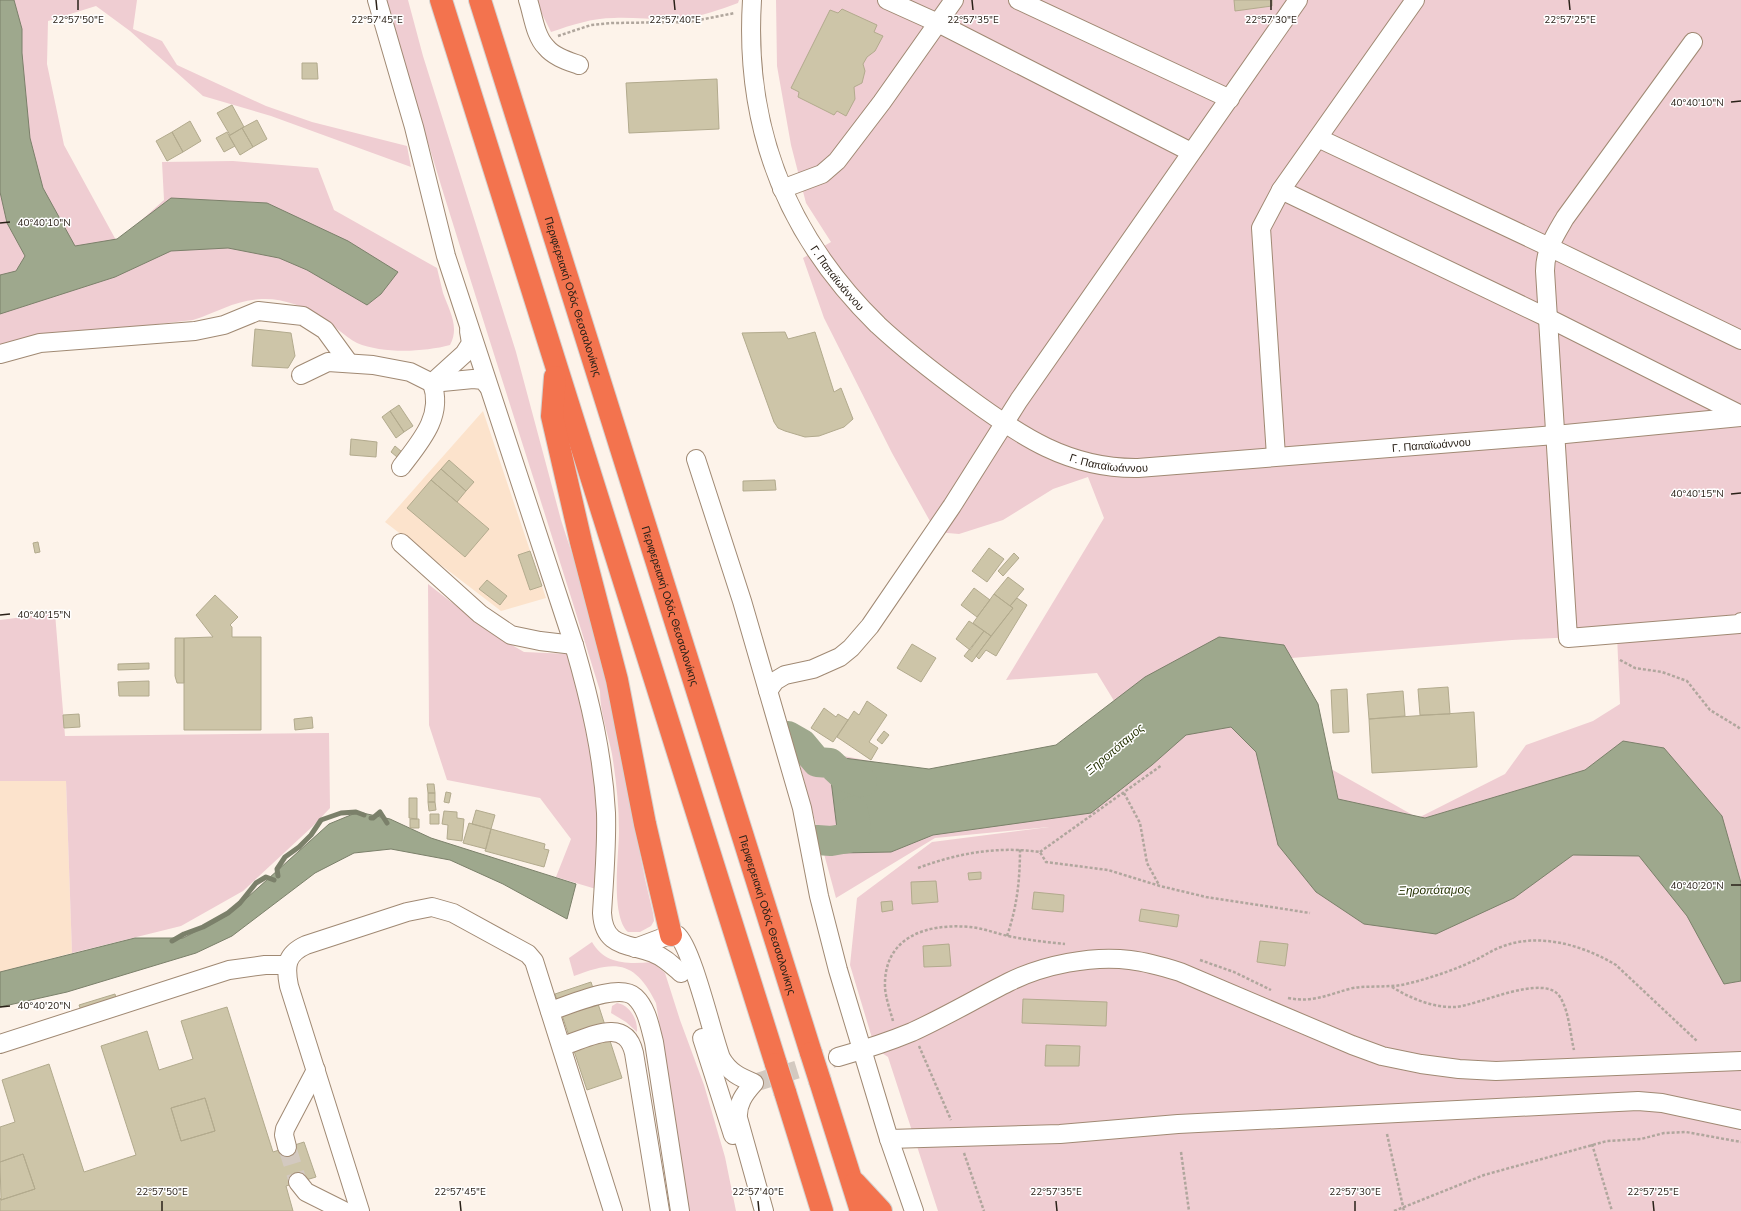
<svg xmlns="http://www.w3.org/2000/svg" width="1741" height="1211" viewBox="0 0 1741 1211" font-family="'Nunito Sans',sans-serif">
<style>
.built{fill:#fce3cc}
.green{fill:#efcdd2;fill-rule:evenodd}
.water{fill:#9ea88d;stroke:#7b806a}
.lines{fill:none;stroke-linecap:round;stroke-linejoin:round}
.stream{stroke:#7b806a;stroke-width:5}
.river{stroke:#9ea88d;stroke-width:30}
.building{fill:#cdc5a8;stroke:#b2aa8d;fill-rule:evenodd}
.minor-tunnel{stroke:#d3c9c0;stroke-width:18;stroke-dasharray:18 9;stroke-linecap:butt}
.minor-casing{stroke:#a08973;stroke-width:20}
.highway-casing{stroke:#d4d3d1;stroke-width:24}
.path{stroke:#b0a69d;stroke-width:2.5;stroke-dasharray:3 2;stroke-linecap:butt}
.minor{stroke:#fff;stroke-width:18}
.highway{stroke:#f3734e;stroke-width:22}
.highway-bridge-casing{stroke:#d4d3d1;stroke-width:24;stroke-linecap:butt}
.highway-bridge{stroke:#f3734e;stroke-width:22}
.ticks{fill:none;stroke:#2a2118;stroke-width:1.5}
.labels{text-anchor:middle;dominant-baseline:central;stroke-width:3;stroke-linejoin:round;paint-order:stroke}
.street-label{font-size:11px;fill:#2a2118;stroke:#fff}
.water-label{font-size:12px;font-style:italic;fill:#273404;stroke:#fff}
.ticks-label{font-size:10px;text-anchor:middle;fill:#2a2118;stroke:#fff;stroke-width:3;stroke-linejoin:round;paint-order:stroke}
</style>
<rect width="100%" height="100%" fill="#fdf3ea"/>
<!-- built -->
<path class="built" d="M483 411 546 598 501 611 385 522Z
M0 781H66L72 953 0 972Z"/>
<!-- green -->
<path class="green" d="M0 0H137L133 29 162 41 177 65 266 106 312 122 407 146 411 167 271 116 203 96 130 31 96 6 48 21 47 64 64 145 117 242 164 200 162 162 233 161 318 168 334 210 437 268C439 276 441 285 443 293 449 310 460 327 450 345 424 352 383 354 357 343 344 336 333 324 320 316 304 306 281 298 262 299 235 300 218 312 193 320L72 334 0 357Z
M386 0H408L423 56 516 352 561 520 578 572 605 676 645 879 653 913 654 921 651 926 640 932H628C610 915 619 855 619 831 619 805 616 779 612 754 608 733 600 713 600 691 530 461 452 232 386 0Z
M535 0H739L738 3C720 10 701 16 682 19 660 21 636 17 614 18 592 18 572 25 551 32Z
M776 0H1741V1211H938L888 1057 882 1053 872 1038 850 965 857 898 932 842 1049 827 935 838 836 898 792 736 834 754 1000 787 1130 727 1097 673 1006 680 1104 518 1088 477 1053 489 1003 520 959 534 936 532 892 453 824 318 803 258 831 242 806 203 791 145 777 66ZM1617 635 1620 704 1593 721 1526 745 1505 774 1418 818 1324 765 1268 660 1512 640Z
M428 584 491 633 524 652 570 654 590 732 599 792 596 889 556 877 571 839 540 798 447 780 429 725Z
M55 613 65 736 329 733 330 808 313 826 243 891 181 926 72 953 66 781H0V620Z
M592 942C605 965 629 964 652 962L665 973 680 1020 704 1085 725 1157 736 1211H689L656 1003C635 960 615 960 574 976L569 958Z
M617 1003C630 1005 638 1020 637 1032L626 1022 611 1013 612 1006Z"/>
<!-- water -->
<path class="water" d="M0 0H14L22 29V53L30 138 43 188 75 246 117 239 171 198 267 203 348 241 398 272 381 294 367 305 307 270 279 258 228 248 171 251 115 277 0 314V275L16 271 25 256 7 223 0 192Z
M1219 637 1284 645 1318 704 1338 799 1425 818 1585 770 1623 741 1664 748 1722 816 1741 883V981L1724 984 1687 916 1639 856 1573 855 1514 898 1436 934 1364 924 1316 892 1278 845 1256 752 1231 727 1186 735 1152 765 1091 813 933 835 891 852 840 853 828 756 929 769 1056 745 1145 677Z
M358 812 390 819 431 838 576 884 567 919 503 884 450 860 391 849 354 853 315 873 232 936 196 953 67 992 0 1007V972L135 938H183L228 915 329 824Z"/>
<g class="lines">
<!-- stream -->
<path class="stream" d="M371 818H373L380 812 387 823
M278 876 277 869 285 857 299 847 311 835 321 820 341 813 356 812 364 815
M172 941 184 934 203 927 228 913 240 903 256 883 266 877 274 880"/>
<!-- river -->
<path class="river" d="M788 736 802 744 817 762 830 763 844 776 862 782
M817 840 831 841 848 838 856 827 853 811"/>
</g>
<!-- building -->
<path class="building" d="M1234 0H1272V6L1235 11Z
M842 9 877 25 874 32 883 36 875 51 867 57 863 64 865 71 862 83 854 87 855 99 846 116 837 111 834 115 798 97 799 92 791 88 830 10 838 13Z
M302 63H317L318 79H302Z
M717 79 719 129 629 133 626 83Z
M232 105 244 127 230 135 217 113Z
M257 120 267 139 253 147 242 128Z
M190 121 201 141 183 152 172 132Z
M242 128 253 147 240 155 229 136Z
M172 132 183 152 167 161 156 141Z
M227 132 235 146 224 152 216 138Z
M255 329 291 333 295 356 288 368 252 366Z
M785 332 788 339 815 332 834 392 841 388 853 419 844 427 819 436 805 437 785 431 778 428 774 422 742 333Z
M399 405 413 426 404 432 390 411Z
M390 411 404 432 396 438 382 417Z
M351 439 377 442 376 457 350 455Z
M395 446 402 452 397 457 391 452Z
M449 460 474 482 466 491 441 469Z
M441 469 466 491 457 502 431 480Z
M431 480 489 529 465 557 407 508Z
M775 480 776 490 743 491V481Z
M38 542 40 552 35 553 33 543Z
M989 548 1004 559 987 582 972 571Z
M530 551 542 586 530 590 518 555Z
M1014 553 1019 558 1003 576 998 571Z
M1008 577 1024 589 1010 606 994 594Z
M487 580 507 596 500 605 479 589Z
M974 588 990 600 977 617 961 605Z
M994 594 1013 608 991 636 973 623Z
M215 595 238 617 230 625 232 627V637H261V730H184V638L213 637 196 615Z
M1017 598 1027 605 996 656 986 650 979 659 976 656 1013 608 1010 606Z
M969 621 984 631 970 650 956 639Z
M984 631 991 636 972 662 964 656Z
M175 638H184V683H177L175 676Z
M912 644 936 658 921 682 897 668Z
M149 663V669L118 670V664Z
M149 681V696H119L118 682Z
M1448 687 1450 714 1420 715 1418 689Z
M1347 689 1349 732 1333 733 1331 690Z
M1403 691 1405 716 1369 719 1367 694Z
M867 701 887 715 869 742 878 748 871 760 837 737 854 711 859 715Z
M824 708 836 717 838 714 848 720 833 742 811 728Z
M1474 712 1477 767 1372 773 1369 719Z
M79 714 80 727 64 728 63 715Z
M312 717 313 728 295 730 294 719Z
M884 731 889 735 882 744 877 740Z
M427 784H434L435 793H428Z
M446 792 451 793 449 803 444 802Z
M428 793H435V802H428Z
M409 798H417V819L409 818Z
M428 802H435L436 810 429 811Z
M476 810 495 815 491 829 472 824Z
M444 811 457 812V818L464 819 462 841 447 839 448 825 442 824Z
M430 814H439V824H430Z
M410 819H419V828H410Z
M469 823 491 829 486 849 463 843Z
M491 829 545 844 544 849 549 850 544 867 485 851Z
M981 872V879L969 880 968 873Z
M936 881 938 902 912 904 911 882Z
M1034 892 1064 895 1063 912 1032 909Z
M892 901 893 910 882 912 881 902Z
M1141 909 1179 915 1177 927 1139 921Z
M1260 941 1288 944 1285 966 1257 962Z
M949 944 951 966 924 967 923 946Z
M591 982 622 1078 587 1090 555 994Z
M115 994 117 1002 82 1013 79 1005Z
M1023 999 1107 1002 1106 1026 1022 1023Z
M227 1007 273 1152 304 1142 316 1177 286 1186 293 1211H0V1198L1 1200 35 1189 23 1154 0 1162V1127L15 1122 2 1080 49 1064 84 1172 136 1155 101 1046 147 1031 159 1070 193 1059 181 1021ZM205 1098 215 1131 181 1141 171 1108Z
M1046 1045 1080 1046 1079 1066H1045Z
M205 1098 215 1131 181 1141 171 1108Z
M23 1154 35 1189 1 1200 0 1162Z"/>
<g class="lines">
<!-- minor-tunnel -->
<path class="minor-tunnel" d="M754 1083 838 1057
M287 1147 298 1182"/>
<defs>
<g id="minor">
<path d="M377 0 414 127 446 256 574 645C590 700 603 755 606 813 607 846 604 880 602 913 604 948 628 943 653 953 664 957 672 965 681 973"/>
<path d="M528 0C533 15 535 36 546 47 554 57 568 61 579 65"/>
<path id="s1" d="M752 0C744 127 787 236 878 325 906 351 936 374 966 396 1020 436 1069 469 1138 468L1555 435 1741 417"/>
<path d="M887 0 938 23 1191 152"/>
<path d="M1018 0 1230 99"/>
<path d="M1693 42 1565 218C1555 235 1545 250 1545 271L1568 638 1739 624 1741 622"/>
<path d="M1318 138 1549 247 1741 340"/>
<path d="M782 189 822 174 837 161 882 102 954 0"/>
<path d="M1281 190 1548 318 1741 415"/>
<path d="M0 354 40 343 195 331 224 325 258 311 303 316 325 330 349 363"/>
<path d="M301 375 328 362 373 365 410 372 432 383 473 379 483 380 488 386"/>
<path d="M432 383 464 354 471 343 469 331"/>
<path d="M1276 456 1261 228 1281 190 1415 0"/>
<path d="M696 459 742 601 802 808 819 896 838 970 889 1139 914 1211"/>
<path d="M401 467C420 442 444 416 432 383"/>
<path d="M401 543 480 614 511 635 540 641 574 645"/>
<path d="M768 691 775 681 785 675 813 669 840 657 851 648 870 626 952 506 1019 400 1298 0"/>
<path d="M635 948 667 936 677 935C692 947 712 1034 721 1058 729 1072 739 1077 754 1083 744 1094 737 1104 738 1118L764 1211"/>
<path d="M550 1011C570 1005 619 982 635 997 647 1008 650 1027 654 1042L680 1211"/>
<path d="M702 1038 733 1135"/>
<path d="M0 1044 229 970 265 965H287"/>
<path d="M562 1046C587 1039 625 1015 634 1053L660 1211"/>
<path d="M838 1057C863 1050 888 1042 912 1032 945 1017 977 998 1009 982 1043 965 1092 955 1130 960 1147 962 1164 967 1180 972L1352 1045 1382 1056 1421 1064 1459 1069 1496 1071 1741 1061"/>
<path d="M889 1139 1060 1134 1178 1124 1638 1101 1662 1103 1741 1120"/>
<path d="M287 1147 284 1135 285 1129 316 1070"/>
<path d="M298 1182 306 1192 344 1211"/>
<path d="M360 1211 289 986C285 966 286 954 306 945L407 912 432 907 453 913 528 954 534 961 613 1211"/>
</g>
<g id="highway">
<path d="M441 0 776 1064"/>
<path id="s2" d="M480 0 811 1053"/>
<path d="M555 377 552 416 581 542 617 680 645 824 671 935"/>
<path d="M820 1081 861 1211"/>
<path d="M785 1092 822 1211"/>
<path d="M855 1183 881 1211"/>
</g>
</defs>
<!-- minor casing -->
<use href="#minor" class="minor-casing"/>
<!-- highway casing -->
<use href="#highway" class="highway-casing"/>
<!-- path -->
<path class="path" d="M558 36 591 25 612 23 689 22 735 13
M1620 660 1635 668 1662 672 1687 681 1710 710 1738 727 1741 730
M1124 793 1140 823 1147 863 1159 885
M1040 852 1162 765
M918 868C958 853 998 846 1040 852L1046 862 1108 870 1160 886 1206 897 1310 913
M1007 936C1017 907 1020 880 1020 849
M1200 960 1234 972 1271 990
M1392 987C1410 998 1433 1008 1455 1007 1477 1006 1545 972 1560 997 1569 1011 1570 1033 1574 1050
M1288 998C1314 1003 1329 994 1353 988 1365 986 1378 987 1390 986 1402 986 1414 982 1425 979 1441 974 1456 969 1471 962 1481 958 1490 951 1501 947 1538 932 1583 945 1616 965L1698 1042
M893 1021C890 1010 886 999 885 988 883 937 926 923 970 927 982 928 995 933 1008 936 1027 940 1046 942 1065 944
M919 1046 951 1120
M1387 1134 1404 1211
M1592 1144 1612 1211
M1181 1152 1189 1211
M964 1153 984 1211
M1394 1211 1484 1175 1607 1141 1641 1139 1664 1133 1686 1132 1741 1142"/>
<!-- minor -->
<use href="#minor" class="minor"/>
<!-- highway -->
<use href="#highway" class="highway"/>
<defs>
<path id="highway-bridge" d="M811 1053 820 1081
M776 1064 785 1092"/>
</defs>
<!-- highway-bridge casing -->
<use href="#highway-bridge" class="highway-bridge-casing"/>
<!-- highway-bridge -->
<use href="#highway-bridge" class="highway-bridge"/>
</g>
<!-- ticks -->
<path class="ticks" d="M78 0V10M376 0 377 10M674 0 675 10M972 0 973 10M1271 0V10M1569 0 1570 10M1731 102 1741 101M0 223 10 222M1731 494 1741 493M0 615 10 614M1731 885H1741M0 1007 10 1006M162 1201V1211M460 1201 461 1211M758 1201 759 1211M1056 1201 1057 1211M1355 1201V1211M1653 1201 1654 1211"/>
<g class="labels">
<!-- street labels -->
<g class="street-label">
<text stroke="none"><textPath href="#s1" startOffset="298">Γ. Παπαϊωάννου</textPath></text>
<text stroke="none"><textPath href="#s2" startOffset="311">Περιφερειακή Οδός Θεσσαλονίκης</textPath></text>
<text stroke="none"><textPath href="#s1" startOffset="958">Γ. Παπαϊωάννου</textPath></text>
<text stroke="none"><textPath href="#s1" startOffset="634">Γ. Παπαϊωάννου</textPath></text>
<text stroke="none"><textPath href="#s2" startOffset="635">Περιφερειακή Οδός Θεσσαλονίκης</textPath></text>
<text stroke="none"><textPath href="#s2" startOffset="959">Περιφερειακή Οδός Θεσσαλονίκης</textPath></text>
</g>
<!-- water labels -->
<g class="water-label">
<text transform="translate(1115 749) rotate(-40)">Ξηροπόταμος</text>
<text transform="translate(1434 890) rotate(-1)">Ξηροπόταμος</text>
</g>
</g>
<g class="ticks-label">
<text x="78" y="23">22°57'50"E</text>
<text x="377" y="23">22°57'45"E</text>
<text x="675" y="23">22°57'40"E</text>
<text x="973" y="23">22°57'35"E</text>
<text x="1271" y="23">22°57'30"E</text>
<text x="1570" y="23">22°57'25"E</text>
<text x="1697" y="106">40°40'10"N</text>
<text x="44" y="226">40°40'10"N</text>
<text x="1697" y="497">40°40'15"N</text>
<text x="44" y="618">40°40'15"N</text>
<text x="1697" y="889">40°40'20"N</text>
<text x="44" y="1009">40°40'20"N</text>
<text x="162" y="1195">22°57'50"E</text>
<text x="460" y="1195">22°57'45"E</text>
<text x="758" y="1195">22°57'40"E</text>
<text x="1056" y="1195">22°57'35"E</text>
<text x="1355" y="1195">22°57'30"E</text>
<text x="1653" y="1195">22°57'25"E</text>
</g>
</svg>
